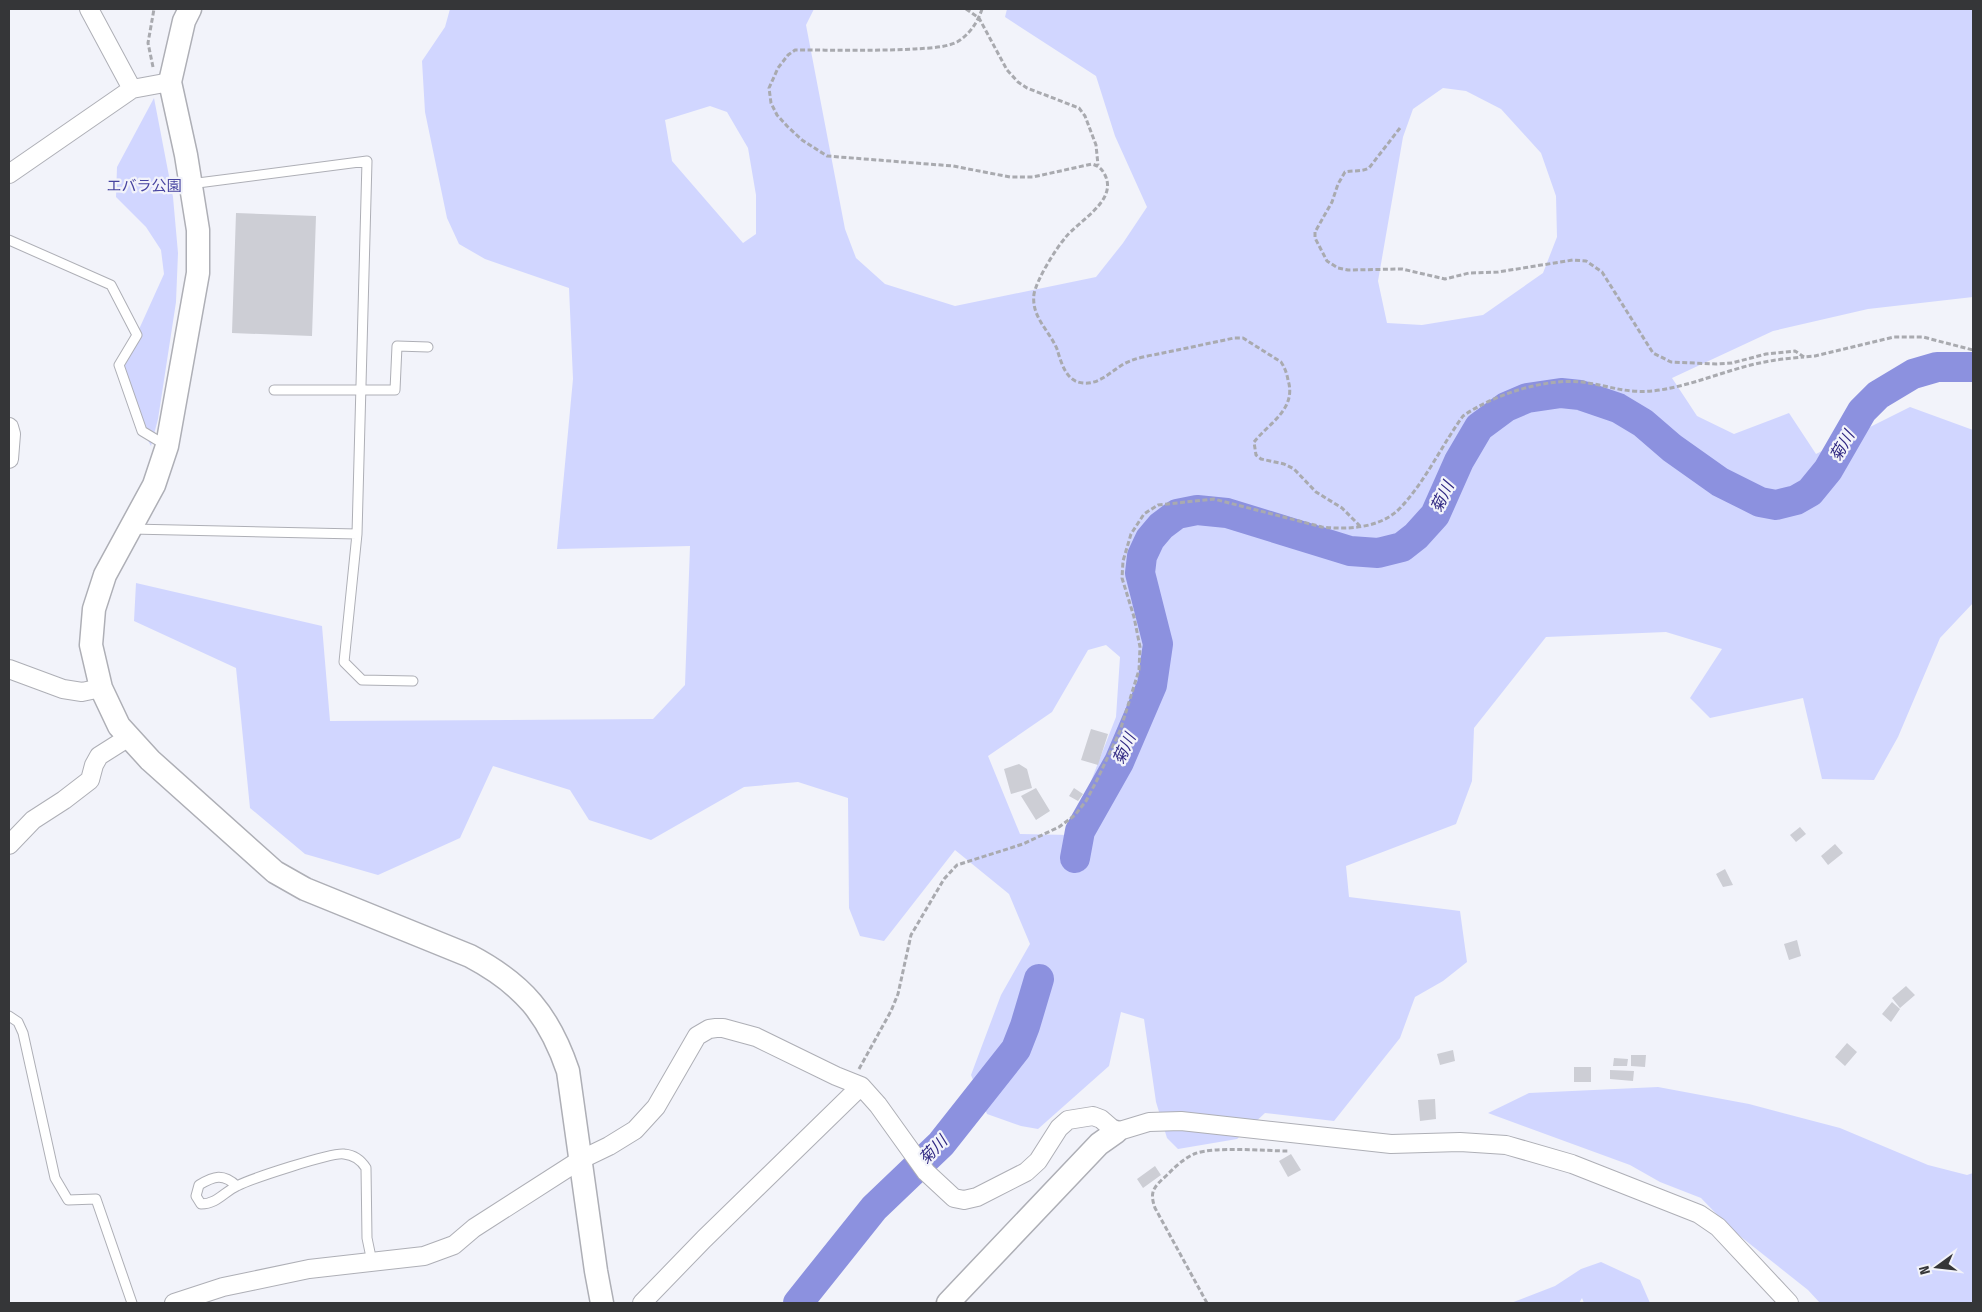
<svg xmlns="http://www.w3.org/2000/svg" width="1982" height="1312" viewBox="0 0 1982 1312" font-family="'Fira Sans Condensed','Noto Sans JP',sans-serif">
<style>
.green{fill:#d1d6ff;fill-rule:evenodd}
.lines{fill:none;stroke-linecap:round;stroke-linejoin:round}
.river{stroke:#8c91df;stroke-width:30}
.building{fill:#cdced5}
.service-casing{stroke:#aeafb6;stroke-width:11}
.minor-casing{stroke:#aeafb6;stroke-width:20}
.tertiary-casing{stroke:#aeafb6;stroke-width:25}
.path{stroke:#a9aaaf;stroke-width:3;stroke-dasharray:5 2.5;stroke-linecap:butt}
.service{stroke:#fff;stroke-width:9}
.minor{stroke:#fff;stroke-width:18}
.tertiary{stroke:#fff;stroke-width:22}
.labels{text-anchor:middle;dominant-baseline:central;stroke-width:4.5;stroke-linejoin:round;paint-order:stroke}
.park-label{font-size:15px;fill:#4744a0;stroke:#f2f3fa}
.water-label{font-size:16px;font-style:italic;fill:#312983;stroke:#f2f3fa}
</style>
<rect width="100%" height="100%" fill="#f2f3fa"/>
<!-- green -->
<path class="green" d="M450 9H814L806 25 845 229 856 258 885 284 955 306 1096 277 1123 243 1147 207 1115 136 1096 76 1005 17 1007 9H1973V297L1868 309 1773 331 1672 378 1697 416 1734 434 1789 413 1816 454 1910 407 1973 430V603L1940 638 1898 737 1874 780 1822 779 1803 698 1710 718 1690 698 1722 649 1666 632 1546 637 1474 728 1472 781 1456 824 1346 866 1349 897 1460 911 1467 962 1443 981 1415 997 1400 1038 1334 1121 1265 1113 1237 1139 1178 1149 1167 1138 1156 1102 1144 1019 1121 1012 1109 1066 1038 1129 1021 1126 987 1114 971 1075 1001 995 1030 944 1009 894 955 850 884 941 860 936 849 908 848 798 798 782 744 787 651 840 589 820 570 790 493 766 460 838 378 875 305 854 250 808 236 668 134 621 136 583 322 626 330 721 653 719 685 685 690 546 557 549 573 379 569 288 485 259 459 244 447 218 425 112 422 61 445 27ZM1443 88 1466 91 1501 109 1541 153 1556 196 1557 237 1543 273 1483 315 1422 325 1387 323 1378 281 1403 137 1413 109ZM710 106 727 112 748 148 756 195V234L743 243 672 161 665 120ZM1106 645 1120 657 1116 717 1070 835 1020 834 988 756 1052 712 1088 650Z
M154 98 173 197 178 253 176 302 158 419 151 446 145 435 124 370 126 358 164 274 161 250 146 227 116 197 117 167Z
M1658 1087 1749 1104 1840 1128 1928 1165 1967 1175 1973 1173V1303H1820L1808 1290 1731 1229 1701 1198 1660 1182 1630 1165 1488 1113 1529 1093Z
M1601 1262 1640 1280 1650 1303H1584L1582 1298 1579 1303H1511L1555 1286 1581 1269Z"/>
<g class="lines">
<!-- river -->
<path class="river" d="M1075 858 1080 831 1119 762 1152 685 1158 644 1140 573 1142 556 1150 539 1161 526 1177 514 1197 510 1227 513 1350 551 1378 553 1402 547 1416 536 1435 515 1459 461 1479 427 1506 407 1527 398 1561 393 1580 395 1618 408 1643 423 1672 448 1720 482 1760 502 1776 505 1796 500 1810 492 1828 470 1862 411 1878 395 1913 374 1937 367H1973
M798 1303 874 1208 941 1144 1016 1049 1025 1026 1039 979"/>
</g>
<!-- building -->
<path class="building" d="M236 213 316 216 312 336 232 333Z
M1091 729 1108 734 1098 765 1081 760Z
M1019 764 1027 769 1032 788 1011 794 1004 769Z
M1036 788 1050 811 1036 820 1021 796Z
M1074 788 1083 794 1078 801 1069 796Z
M1800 827 1806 834 1796 842 1790 835Z
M1835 844 1843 853 1828 865 1821 856Z
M1725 869 1733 885 1723 887 1716 874Z
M1797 940 1801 956 1789 960 1784 944Z
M1906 986 1915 995 1900 1008 1892 998Z
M1892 1002 1900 1009 1891 1022 1882 1014Z
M1847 1043 1857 1052 1845 1066 1835 1057Z
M1453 1050 1455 1061 1440 1065 1437 1054Z
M1631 1055H1646L1645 1067 1631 1066Z
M1614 1058 1628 1059 1627 1066H1613Z
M1574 1067H1591V1082H1574Z
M1610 1070 1634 1071 1633 1081 1610 1079Z
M1435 1099 1436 1119 1420 1121 1418 1100Z
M1291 1154 1301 1170 1288 1177 1279 1161Z
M1155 1166 1161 1175 1143 1188 1137 1179Z"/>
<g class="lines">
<defs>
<path id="service" d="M190 184 367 161 357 534 344 662 362 680 413 681
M9 240 111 285 137 335 119 365 142 431 167 446
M274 390H395L397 346 428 347
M131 529 357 534
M9 1016 18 1022 23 1033 55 1178 68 1200 96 1199 132 1303
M237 1186C223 1173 214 1176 199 1185L196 1196 201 1204C217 1204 224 1192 237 1186 250 1179 332 1152 344 1154 354 1155 361 1160 366 1168L367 1238 372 1262"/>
<path id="minor" d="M89 9 132 89
M9 174 132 89 170 82
M9 427 11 434 9 459
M9 669 63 689 82 692 101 688
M9 845 33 820 64 800 90 780 94 765 99 756 129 737
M174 1303 223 1287 252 1281 309 1269 424 1256 454 1245 474 1228 580 1160 609 1146 635 1130 656 1107 697 1036 709 1029 716 1028H723L756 1037 836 1076 861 1086 878 1105 926 1172 954 1198 964 1200 977 1197 1026 1172 1038 1161 1059 1128 1068 1120 1093 1116 1101 1119 1116 1132 1149 1122 1181 1121 1391 1144 1460 1142 1506 1145 1572 1164 1699 1214 1718 1227 1789 1303
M642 1303 704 1239 861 1086"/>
<path id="tertiary" d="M190 9 184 21 170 82 186 155 198 230V273L167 446 154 485 105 575 94 609 91 645 101 688 119 726 150 760 275 872 305 889 470 956C523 984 549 1015 568 1071L596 1271 602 1303
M948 1303 1099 1144 1116 1132"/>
</defs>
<!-- service casing -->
<use href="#service" class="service-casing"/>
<!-- minor casing -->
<use href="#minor" class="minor-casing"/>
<!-- tertiary casing -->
<use href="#tertiary" class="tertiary-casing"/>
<!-- path -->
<path class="path" d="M966 9 979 18 1007 70 1018 82 1027 88 1079 108 1085 116 1096 145 1098 165
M982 9C978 22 969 35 957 42 944 48 928 48 915 49 875 51 835 50 795 50L788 55 778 68 769 88 771 103 777 115 787 126 802 140 827 156 953 166 1010 177H1033L1092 164C1099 166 1102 169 1105 175 1118 201 1078 221 1065 238 1055 250 1037 279 1034 294 1031 317 1049 330 1057 349 1061 362 1066 382 1083 383 1102 385 1114 367 1130 361 1140 357 1153 355 1163 353 1187 348 1211 343 1234 338H1243L1281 362C1285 368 1287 374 1288 380 1297 409 1269 423 1254 442L1256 455 1261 459 1284 464 1294 469 1316 492 1342 508 1360 526
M153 67 148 43 154 9
M1400 128 1369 168C1361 172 1354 170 1345 172L1338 184 1332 202 1315 232V238L1327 261 1338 268 1348 270 1402 269 1445 279 1469 273 1498 272 1573 260 1586 261 1602 272 1653 353 1671 362 1716 364 1732 363 1766 354 1795 351 1804 357 1815 356 1894 337H1923L1973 350
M859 1069 891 1011 898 994 911 935 944 879 957 865 1023 844 1059 827 1075 815 1086 801 1097 780 1120 731 1139 670 1140 647 1134 617 1122 578 1123 561 1131 534 1144 514 1158 505 1214 499 1322 527C1349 530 1383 528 1402 506 1426 480 1442 445 1463 416 1493 395 1544 378 1582 382 1612 386 1628 395 1660 390 1698 384 1733 367 1770 361 1781 359 1793 358 1804 357
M1207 1303 1155 1208C1149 1191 1154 1187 1167 1175 1175 1167 1183 1159 1194 1154 1213 1146 1266 1151 1288 1151"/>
<!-- service -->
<use href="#service" class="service"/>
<!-- minor -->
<use href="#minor" class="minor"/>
<!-- tertiary -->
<use href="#tertiary" class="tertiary"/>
</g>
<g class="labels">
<!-- park labels -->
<g class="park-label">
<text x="144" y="186">エバラ公園</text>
</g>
<!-- water labels -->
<g class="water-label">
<text transform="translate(1842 446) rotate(-60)">菊川</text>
<text transform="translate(1442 497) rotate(-64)">菊川</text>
<text transform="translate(1124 749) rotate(-65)">菊川</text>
<text transform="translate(933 1150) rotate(-46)">菊川</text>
</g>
</g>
<!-- border -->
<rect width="1982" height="1312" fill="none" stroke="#353638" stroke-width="20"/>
<!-- north arrow -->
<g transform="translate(1937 1267) rotate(255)" stroke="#f2f3fa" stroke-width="4" paint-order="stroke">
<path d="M0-4L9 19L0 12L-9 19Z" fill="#353638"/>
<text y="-8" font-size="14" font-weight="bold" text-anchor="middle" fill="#353638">N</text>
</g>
</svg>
